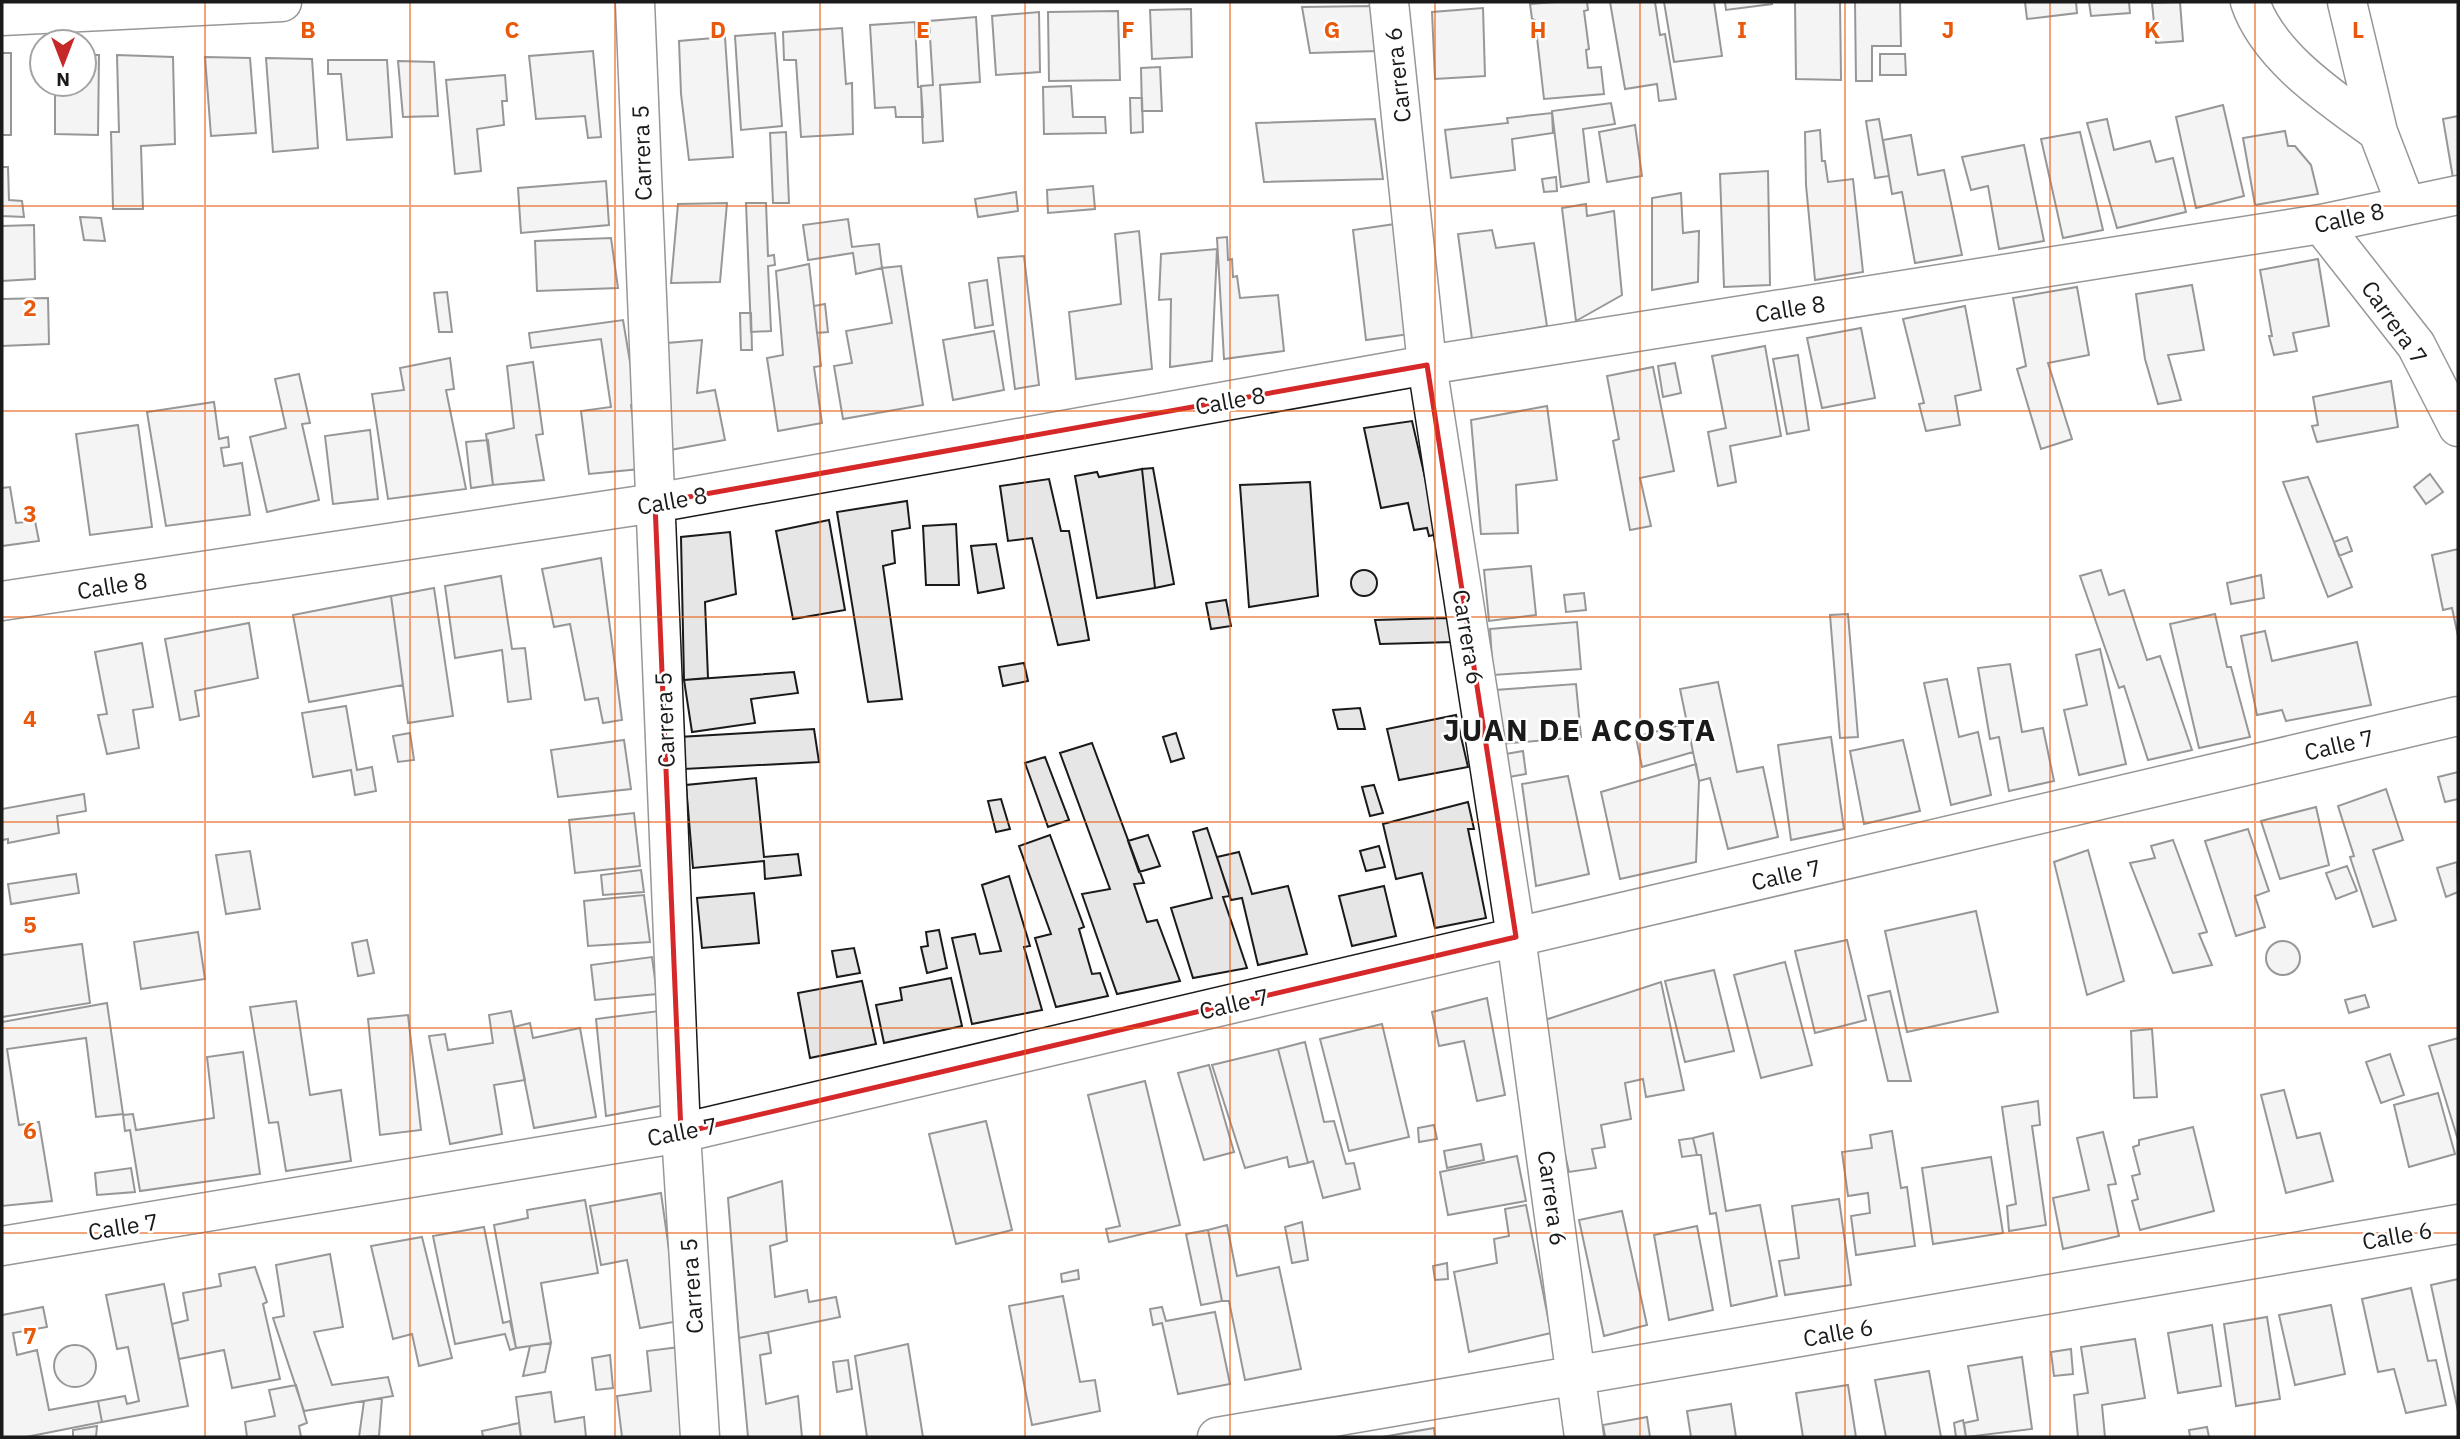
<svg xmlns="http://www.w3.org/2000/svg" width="2460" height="1439" viewBox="0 0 2460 1439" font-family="'IBM Plex Sans',sans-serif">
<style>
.building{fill:#e6e6e6;stroke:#1a1a1a;stroke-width:2}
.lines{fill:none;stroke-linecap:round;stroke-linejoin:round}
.minor-casing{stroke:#1a1a1a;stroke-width:41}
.minor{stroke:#fff;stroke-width:38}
.marked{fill:none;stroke:#d62828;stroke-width:5;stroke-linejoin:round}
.grid{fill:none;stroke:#e8590c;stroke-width:2;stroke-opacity:0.55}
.labels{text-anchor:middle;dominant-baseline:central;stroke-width:5;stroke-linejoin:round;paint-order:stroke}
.street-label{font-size:23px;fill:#1a1a1a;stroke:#fff}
.district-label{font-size:30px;font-weight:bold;letter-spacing:2px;fill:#1a1a1a;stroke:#fff}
.grid-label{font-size:23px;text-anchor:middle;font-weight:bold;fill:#e8590c;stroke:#fff;stroke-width:5;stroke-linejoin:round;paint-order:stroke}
</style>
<rect width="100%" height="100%" fill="#fff"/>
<!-- building -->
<path class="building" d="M1555 2H1587L1588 10 1584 11 1589 49 1586 50 1588 68 1601 67 1604 94 1544 99 1535 20 1532 19 1530 4Z
M1610 2H1655L1660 35 1665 34 1676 99 1659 101 1657 84 1625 89Z
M1664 2H1714L1722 56 1674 62Z
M1725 2H1772V4L1726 10Z
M1795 2H1840L1841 80 1796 79Z
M1855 2H1900L1901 46H1872V81H1856Z
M2025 2H2076L2077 13 2027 19Z
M2089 2H2129L2130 13 2091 16Z
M2180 2 2183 41 2156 43 2152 3Z
M1373 6 1378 51 1310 53 1302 7Z
M1483 8 1485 76 1435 79 1432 12Z
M1191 9 1192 57 1152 59 1150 10Z
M1118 11 1120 80 1049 81 1048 12Z
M1039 12 1040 72 996 75 992 16Z
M976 17 980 82 940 85 943 141 923 143 921 86 933 85 929 21Z
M915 22 918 87H921L923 117H896L895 107 875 108 870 25Z
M842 28 846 84 852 83 853 134 801 137 796 60H784L783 32Z
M775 33 782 126 741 130 735 36Z
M725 37 733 157 689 160 681 94 679 41Z
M593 51 601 137 588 138 585 116 536 119 529 56Z
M2 53H11V135H2Z
M1880 54H1905L1906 75H1880Z
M84 55H99L98 135 55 134V84H84Z
M117 55 173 57 175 144 141 146 143 209H113L111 132H119Z
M205 57 250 58 256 133 211 136Z
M266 58 312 59 318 148 273 152Z
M328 60H387L392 137 347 140 341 74H328Z
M398 61 434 62 438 116 403 117Z
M1160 67 1162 111H1142L1141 68Z
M505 75 507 101H502L504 125 477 129 481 171 455 174 446 80Z
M1071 86 1073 117H1105L1106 133 1044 134 1043 87Z
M1130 98H1142L1143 132 1131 133Z
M1611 103 1615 124 1583 129 1589 182 1561 187 1552 111Z
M2223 105 2244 196 2196 208 2176 117Z
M1552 113 1553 133 1512 139 1515 170 1451 178 1445 130 1508 123 1507 118Z
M2458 116V183L2454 184 2443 119Z
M1375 119 1383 179 1264 182 1256 123Z
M1879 119 1889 176 1875 178 1866 121Z
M2107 119 2114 150 2150 141 2156 162 2173 158 2186 212 2117 228 2087 123Z
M1635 125 1642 176 1607 182 1599 132Z
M1820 130 1822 161H1825L1828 182 1853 179 1863 272 1815 280 1806 185 1805 132Z
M2285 131 2288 146H2295L2311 165 2318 194 2255 205 2243 138Z
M786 132 789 203H773L770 133Z
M2080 132 2103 230 2063 238 2041 139Z
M1911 135 1918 175 1944 170 1962 255 1915 263 1902 192 1892 194 1883 140Z
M2024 145 2044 241 1999 249 1988 186 1971 190 1962 157Z
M2 167H8L9 200 22 201 24 217 2 216Z
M1768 171 1770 285 1724 287 1720 174Z
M1556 177 1557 191 1544 192 1542 179Z
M606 181 609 225 521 233 518 188Z
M1093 186 1095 209 1048 213 1047 190Z
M1016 192 1018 211 978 217 975 199Z
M1681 193 1683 233 1699 231 1698 282 1652 290V198Z
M727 203 720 282 671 283 678 204Z
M746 203H766L768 256 774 255 775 265 768 266 771 331 751 332Z
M1586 204 1587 216 1614 211 1622 295 1576 321 1562 208Z
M80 217 101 218 105 241 84 240Z
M848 219 852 247 879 244 882 268 856 274 853 253 808 260 803 225Z
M1402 223 1417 333 1366 340 1353 230Z
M34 225 35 279 2 281V226Z
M1492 230 1496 248 1534 243 1547 326 1472 339 1458 234Z
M1139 231 1152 369 1076 379 1069 312 1121 304 1115 234Z
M1227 237 1228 260 1232 259 1233 277 1237 276 1240 298 1278 295 1284 351 1224 359 1217 238Z
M611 238 618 288 537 291 535 241Z
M1217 249 1212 361 1170 367 1171 299 1159 300 1161 254Z
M1024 256 1039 385 1015 389 998 258Z
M2318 259 2329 326 2293 333 2297 351 2274 355 2269 336H2272L2260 270Z
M809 264 821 366 814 367 822 423 778 431 767 358 783 355 776 271Z
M901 266 923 405 843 419 834 366 852 363 846 331 892 323 882 268Z
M987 280 993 325 975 328 969 283Z
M2192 285 2204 350 2168 355 2181 400 2158 404 2145 359 2136 294Z
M2077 287 2089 355 2048 363 2072 439 2041 449 2017 369 2026 366 2013 298Z
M447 292 452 332H439L434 293Z
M48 298 49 344 2 346V299Z
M825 304 828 332 817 333 814 306Z
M1965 306 1981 390 1955 396 1960 425 1926 431 1919 404 1924 403 1903 319Z
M740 313H751L752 350H741Z
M623 320 637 404 631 405 640 469 589 474 581 411 611 407 601 339 531 348 529 333Z
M1861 328 1875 398 1822 408 1807 338Z
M994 331 1004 390 953 400 943 340Z
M702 340 697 393 715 390 725 440 670 450 667 343Z
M1765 346 1781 436 1730 446 1736 482 1718 486 1708 432 1726 428 1712 356Z
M1798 355 1809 430 1787 434 1773 359Z
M450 358 454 389 446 390 466 489 388 499 372 394 404 390 400 368Z
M533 362 543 434 536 435 544 480 493 485 486 434 514 428 507 366Z
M1675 363 1681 393 1663 397 1658 366Z
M1653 367 1674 471 1640 478 1651 526 1630 530 1613 441 1619 439 1607 376Z
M299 374 310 423 302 424 319 500 267 512 250 437 286 428 275 379Z
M2391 381 2398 427 2317 442 2312 426 2318 425 2313 397Z
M214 402 219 439 228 437 229 447 221 448 224 466 242 463 250 515 166 526 147 412Z
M1547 406 1557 480 1516 485 1518 533 1481 534 1471 420Z
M1412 421 1438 534 1429 536 1427 528 1414 530 1408 503 1381 508 1364 428Z
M138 425 152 527 90 535 76 434Z
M370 430 378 499 333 504 325 436Z
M488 440 493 485 471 488 466 442Z
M1153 468 1174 584 1155 588 1142 469Z
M1142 469 1155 588 1097 598 1075 476 1097 472 1099 477Z
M2430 474 2443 492 2426 504 2414 487Z
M2308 477 2352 587 2328 597 2283 482Z
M1049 479 1061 531H1069L1089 640 1058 645 1032 538 1008 541 1000 486Z
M1310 482 1318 596 1249 607 1240 485Z
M10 487 16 523 35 521 39 541 2 546V488Z
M907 501 910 528 892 531 895 563 883 566 902 699 868 702 837 512Z
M829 520 845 610 793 619 776 531Z
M956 524 959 585H926L923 526Z
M730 532 736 594 705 602 708 678 684 680 681 537Z
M2347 537 2352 551 2339 556 2334 542Z
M996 544 1004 588 978 593 971 546Z
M2458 549V636L2452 608 2443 610 2432 555Z
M601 558 622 720 603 723 598 698 585 700 570 624 554 627 542 569Z
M1531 566 1536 615 1489 621 1484 570Z
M2101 570 2109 595 2124 590 2147 660 2160 656 2192 750 2148 760 2124 686 2119 688 2080 576Z
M1351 583a13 13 0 1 1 26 0a13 13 0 1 1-26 0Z
M2261 575 2264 598 2231 604 2227 583Z
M501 576 512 649 525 648 531 699 508 702 502 650 455 658 445 586Z
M434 588 453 716 408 723 391 596Z
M1584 593 1586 610 1566 612 1564 595Z
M391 596 403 685 309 702 293 615Z
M1226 600 1231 626 1211 629 1206 603Z
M1848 614 1858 737 1840 738 1830 615Z
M2215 614 2227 667H2231L2250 737 2199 748 2170 624Z
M1447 618 1453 642 1380 644 1375 620Z
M1577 622 1581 669 1493 675 1490 629Z
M249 623 258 678 195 691 199 716 180 720 165 639Z
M2265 631 2272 661 2357 642 2371 705 2286 721 2282 710 2257 715 2241 636Z
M142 643 153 707 133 710 139 748 107 754 98 715 107 714 95 652Z
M2100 649 2126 764 2079 775 2064 710 2087 705 2076 655Z
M1024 663 1028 681 1003 686 999 667Z
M2010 664 2022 732 2043 728 2054 781 2009 791 1999 737 1990 739 1978 668Z
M794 672 798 693 751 699 755 723 692 732 684 680Z
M1947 679 1959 737 1978 732 1991 795 1951 805 1924 683Z
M1718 682 1737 772 1763 767 1778 837 1728 849 1710 778 1699 781 1680 689Z
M1576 684 1581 737 1500 744 1495 690Z
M346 706 357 770 372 767 376 791 355 795 351 770 313 777 302 713Z
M1360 708 1365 729H1338L1333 710Z
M1456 715 1468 767 1399 780 1387 729Z
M1687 723 1693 752 1642 767 1636 737Z
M814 729 819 762 684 769 679 737Z
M410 733 414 760 398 762 393 736Z
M1176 733 1184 758 1171 762 1163 737Z
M1831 737 1844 829 1791 840 1778 745Z
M624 740 631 789 558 797 551 750Z
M1903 740 1920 811 1864 824 1850 751Z
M1092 743 1144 883 1134 884 1147 922 1157 920 1180 981 1117 994 1082 894 1110 889 1060 753Z
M1523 751 1526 774 1503 778 1500 755Z
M1045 757 1069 820 1048 827 1025 763Z
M1696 764 1699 781 1696 862 1620 879 1601 792Z
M2458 772V799L2445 802 2438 777Z
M1568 776 1589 874 1536 886 1522 784Z
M756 778 764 857 798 854 801 875 765 879 764 861 693 868 686 785Z
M1374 785 1383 813 1370 816 1362 787Z
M2386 789 2403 840 2373 850 2396 920 2373 927 2350 857 2354 856 2338 806Z
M84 794 86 811 57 816 59 833 8 843V839L2 840V809Z
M1001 799 1010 829 996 832 988 801Z
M1468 802 1474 829H1468L1486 918 1435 928 1422 873 1396 879 1383 824Z
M2316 807 2329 865 2280 879 2261 821Z
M634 813 640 866 575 873 569 820Z
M1207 828 1230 896 1223 897 1247 968 1193 978 1171 908 1212 898 1193 832Z
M2248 829 2269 891 2255 896 2265 927 2236 936 2205 841Z
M1050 835 1084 927 1079 929 1092 974 1100 973 1108 996 1056 1007 1035 938 1051 934 1019 846Z
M1148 835 1160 866 1139 872 1128 841Z
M2173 840 2207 932 2199 934 2212 965 2173 973 2130 863 2155 858 2151 846Z
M1379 846 1385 867 1366 871 1360 851Z
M2088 850 2124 981 2087 995 2054 862Z
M250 851 260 909 226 914 216 855Z
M1239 852 1252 894 1288 886 1307 954 1258 965 1242 898 1231 900 1217 857Z
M2457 862 2458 892 2446 897 2437 868Z
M2347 866 2357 891 2336 899 2326 873Z
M641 870 644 892 603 895 601 875Z
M76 874 79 893 11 904 8 884Z
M1009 876 1030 946 1024 947 1042 1010 972 1024 952 938 975 934 980 954 1001 951 982 885Z
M1384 886 1396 936 1352 946 1339 896Z
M754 893 759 943 702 948 697 898Z
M644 895 650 942 588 946 584 901Z
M1976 911 1998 1012 1907 1032 1885 931Z
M939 930 947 968 927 973 921 947 928 946 926 932Z
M198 932 205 979 141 989 134 942Z
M367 940 374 973 358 976 352 943Z
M1847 940 1866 1020 1815 1033 1795 951Z
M2266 958a17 17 0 1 1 34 0a17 17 0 1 1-34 0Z
M82 944 90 1003 2 1017V955Z
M854 948 860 973 837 977 832 951Z
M652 957 657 994 595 1000 591 965Z
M1785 962 1812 1065 1761 1078 1734 975Z
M1714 970 1734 1051 1685 1062 1665 981Z
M951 978 962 1026 884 1043 876 1005 902 1000 900 988Z
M862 981 876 1044 810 1058 798 993Z
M1661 982 1684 1090 1646 1097 1643 1079 1625 1083 1631 1119 1601 1125 1605 1147 1592 1149 1596 1168 1569 1172 1536 1030 1548 1019Z
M1890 991 1911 1081H1888L1868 996Z
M2365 995 2369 1007 2349 1013 2345 1000Z
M1487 998 1505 1095 1477 1101 1464 1041 1439 1046 1432 1012Z
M296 1001 310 1095 341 1090 351 1161 286 1171 278 1122 269 1123 250 1007Z
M107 1003 123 1114 96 1117 86 1038 7 1049 19 1125 39 1122 52 1201 2 1206V1022Z
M511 1011 525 1080 494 1085 502 1134 450 1144 429 1036 445 1034 448 1050 493 1043 489 1015Z
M659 1011 671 1104 606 1116 596 1019Z
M408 1015 421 1130 380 1135 368 1019Z
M530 1023 533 1038 580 1028 596 1117 534 1128 514 1027Z
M1382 1024 1409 1137 1349 1151 1320 1039Z
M2152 1029 2157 1097 2134 1098 2131 1031Z
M2458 1038V1140L2429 1046Z
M1305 1042 1324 1122 1334 1121 1346 1164 1354 1163 1360 1189 1323 1198 1313 1161 1308 1163 1278 1049Z
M1278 1049 1308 1163 1289 1167 1287 1157 1245 1168 1212 1065Z
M243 1052 260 1174 140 1191 130 1130 125 1131 123 1115 133 1114 136 1130 214 1118 207 1057Z
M2390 1054 2404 1095 2381 1103 2366 1062Z
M1209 1065 1234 1152 1204 1160 1178 1073Z
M1145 1081 1180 1225 1109 1242 1106 1229 1120 1226 1088 1095Z
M2284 1090 2297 1138 2320 1133 2333 1181 2286 1193 2261 1095Z
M2438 1093 2455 1154 2409 1167 2394 1105Z
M2038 1101 2040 1125 2032 1126 2046 1225 2009 1231 2007 1206 2016 1204 2002 1107Z
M986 1121 1012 1230 956 1244 929 1134Z
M1434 1125 1437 1139 1419 1142 1418 1128Z
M2193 1127 2214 1211 2140 1230 2132 1201 2138 1199 2132 1176 2140 1174 2133 1147 2139 1145V1140Z
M1892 1131 1901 1188 1907 1187 1915 1246 1856 1255 1851 1216 1870 1213 1868 1193 1848 1196 1842 1152 1872 1148 1870 1135Z
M2103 1132 2116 1184 2108 1185 2119 1236 2063 1249 2053 1198 2089 1190 2077 1138Z
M1713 1133 1726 1211 1760 1205 1777 1296 1731 1306 1716 1213 1710 1214 1701 1155H1697L1693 1138Z
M1693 1138 1697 1155 1682 1157 1679 1140Z
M1481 1144 1484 1160 1447 1168 1444 1151Z
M1517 1156 1526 1201 1448 1215 1440 1172Z
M1991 1157 2003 1233 1933 1244 1922 1168Z
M131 1168 135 1192 97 1195 95 1173Z
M782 1181 787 1241 770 1246 775 1297 807 1290 809 1302 836 1297 840 1317 739 1338 728 1198Z
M661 1193 679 1321 640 1328 627 1260 601 1265 590 1206Z
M1839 1199 1851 1285 1785 1295 1779 1261 1799 1258 1792 1206Z
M585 1200 598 1273 541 1283 551 1343 516 1348 494 1225 528 1218 527 1210Z
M1526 1205 1551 1333 1469 1352 1454 1272 1497 1263 1494 1239 1509 1236 1505 1209Z
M1622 1211 1647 1325 1604 1336 1579 1220Z
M1302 1222 1308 1260 1292 1263 1285 1227Z
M1227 1225 1237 1276 1279 1267 1301 1369 1245 1380 1229 1301H1222L1208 1230Z
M1697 1226 1713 1310 1669 1320 1654 1235Z
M484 1227 503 1323 510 1321 516 1348 510 1350 505 1334 455 1344 433 1236Z
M1208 1230 1222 1301 1201 1305 1186 1234Z
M422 1237 452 1358 419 1366 412 1334 393 1339 371 1246Z
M330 1254 343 1327 314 1332 332 1385 388 1377 393 1396 304 1411 273 1318 284 1316 276 1265Z
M1447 1263 1448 1279 1435 1280 1433 1266Z
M255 1267 267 1302 263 1304 280 1379 232 1388 224 1350 179 1359 172 1324 188 1320 183 1293 221 1286 219 1274Z
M1078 1270 1079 1279 1062 1282 1061 1274Z
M2458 1279V1411L2431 1285Z
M164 1284 188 1406 102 1422 98 1401 125 1396 127 1404 139 1401 128 1347 117 1349 106 1295Z
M2411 1288 2428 1361 2436 1360 2446 1405 2406 1413 2394 1369 2378 1372 2362 1299Z
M1063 1296 1080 1382 1095 1380 1100 1411 1032 1425 1009 1306Z
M2331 1305 2345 1374 2295 1385 2279 1315Z
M43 1307 47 1327 13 1333 17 1355 37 1350 49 1410 98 1401 102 1422 26 1437H2V1315Z
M1162 1307 1166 1321 1215 1312 1230 1384 1178 1394 1162 1323 1153 1325 1150 1309Z
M2267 1317 2280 1399 2236 1406 2224 1324Z
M2212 1325 2221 1386 2178 1393 2168 1333Z
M768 1332 771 1353 760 1355 766 1404 798 1396 802 1437H748L739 1338Z
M2135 1339 2145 1398 2102 1405 2105 1437H2078L2074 1395 2088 1393 2081 1347Z
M551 1343 545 1372 523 1376 530 1346Z
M908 1344 923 1437H867L855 1356Z
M54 1366a21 21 0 1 1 42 0a21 21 0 1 1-42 0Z
M680 1347 682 1437H622L617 1396 651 1391 647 1351Z
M2071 1349 2073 1374 2054 1376 2051 1352Z
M610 1355 613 1388 596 1390 592 1358Z
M2022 1357 2032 1429 1966 1437 1964 1423 1978 1420 1968 1366Z
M848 1360 852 1389 837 1392 833 1362Z
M1929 1371 1941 1437H1886L1875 1380Z
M296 1385 307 1423 299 1426 301 1437H247L245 1422 275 1416 269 1390Z
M1848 1385 1856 1437H1803L1796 1393Z
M551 1392 555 1422 584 1417 586 1437H521L516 1397Z
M382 1398 379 1436 359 1437 364 1401Z
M1731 1404 1736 1437H1691L1687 1411Z
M1647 1417 1650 1437H1605L1603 1425Z
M1963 1420 1966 1437H1956L1954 1423Z
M519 1423 521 1437H483L482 1431Z
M97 1426 96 1437H73V1430Z
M2207 1427 2209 1437H2190L2189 1430Z
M1434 1428 1435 1437H1382Z"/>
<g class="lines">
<defs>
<path id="minor" d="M635 2 681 1133 700 1437
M1389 2 1427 365 1516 937 1584 1437
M2250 2C2269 58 2333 99 2378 132
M2347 2 2378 132 2406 205
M2 16 282 2
M2321 224 2416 345 2458 427
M2 601 655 503 1427 365 2321 224 2458 195
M2 1246 681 1133 2458 716
M1217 1437 2458 1224"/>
</defs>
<!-- minor casing -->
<use href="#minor" class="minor-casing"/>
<!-- minor -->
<use href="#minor" class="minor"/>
</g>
<!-- marked area -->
<path d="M0 0H2460V1439H0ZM1427 365 1516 937 681 1133 655 503Z" fill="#fff" fill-opacity=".55" fill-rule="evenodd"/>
<path class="marked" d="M1427 365 1516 937 681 1133 655 503Z"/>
<!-- grid -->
<path class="grid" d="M205 2V1437M410 2V1437M615 2V1437M820 2V1437M1025 2V1437M1230 2V1437M1435 2V1437M1640 2V1437M1845 2V1437M2050 2V1437M2255 2V1437M2 206H2458M2 411H2458M2 617H2458M2 822H2458M2 1028H2458M2 1233H2458"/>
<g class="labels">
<!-- street labels -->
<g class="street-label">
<text transform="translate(1397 75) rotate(-96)">Carrera 6</text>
<text transform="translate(641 153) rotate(-92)">Carrera 5</text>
<text transform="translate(2349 217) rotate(-12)">Calle 8</text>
<text transform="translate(1790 308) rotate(-9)">Calle 8</text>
<text transform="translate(2395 322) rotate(55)">Carrera 7</text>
<text transform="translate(1230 400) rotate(-10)">Calle 8</text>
<text transform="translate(672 500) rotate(-10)">Calle 8</text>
<text transform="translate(112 585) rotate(-9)">Calle 8</text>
<text transform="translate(1469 637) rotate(81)">Carrera 6</text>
<text transform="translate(664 720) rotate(-92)">Carrera 5</text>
<text transform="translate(2339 744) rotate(-13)">Calle 7</text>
<text transform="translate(1786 874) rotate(-13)">Calle 7</text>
<text transform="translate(1234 1003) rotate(-13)">Calle 7</text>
<text transform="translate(682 1131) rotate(-11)">Calle 7</text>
<text transform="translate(1553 1198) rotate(82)">Carrera 6</text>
<text transform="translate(123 1226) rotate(-9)">Calle 7</text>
<text transform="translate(2397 1235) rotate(-10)">Calle 6</text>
<text transform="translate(691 1286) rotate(-94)">Carrera 5</text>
<text transform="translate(1838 1332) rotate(-10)">Calle 6</text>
</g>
<!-- district labels -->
<g class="district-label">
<text x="1580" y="729">JUAN DE ACOSTA</text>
</g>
</g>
<g class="grid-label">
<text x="308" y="38">B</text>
<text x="512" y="38">C</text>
<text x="718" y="38">D</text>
<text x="923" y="38">E</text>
<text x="1128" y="38">F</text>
<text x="1332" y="38">G</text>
<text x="1538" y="38">H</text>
<text x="1742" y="38">I</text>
<text x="1948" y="38">J</text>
<text x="2152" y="38">K</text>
<text x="2358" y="38">L</text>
<text x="30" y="316">2</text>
<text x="30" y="522">3</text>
<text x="30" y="727">4</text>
<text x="30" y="933">5</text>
<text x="30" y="1139">6</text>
<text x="30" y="1344">7</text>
</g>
<!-- border -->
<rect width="2460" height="1439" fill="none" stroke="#1a1a1a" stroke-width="7"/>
<!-- north arrow -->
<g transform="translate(63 63) rotate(180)"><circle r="33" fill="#ffffff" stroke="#a3a3a3" stroke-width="2"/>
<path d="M0-5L12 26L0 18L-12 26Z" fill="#c62828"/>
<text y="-10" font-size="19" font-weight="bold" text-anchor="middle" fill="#1a1a1a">N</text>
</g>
</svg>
